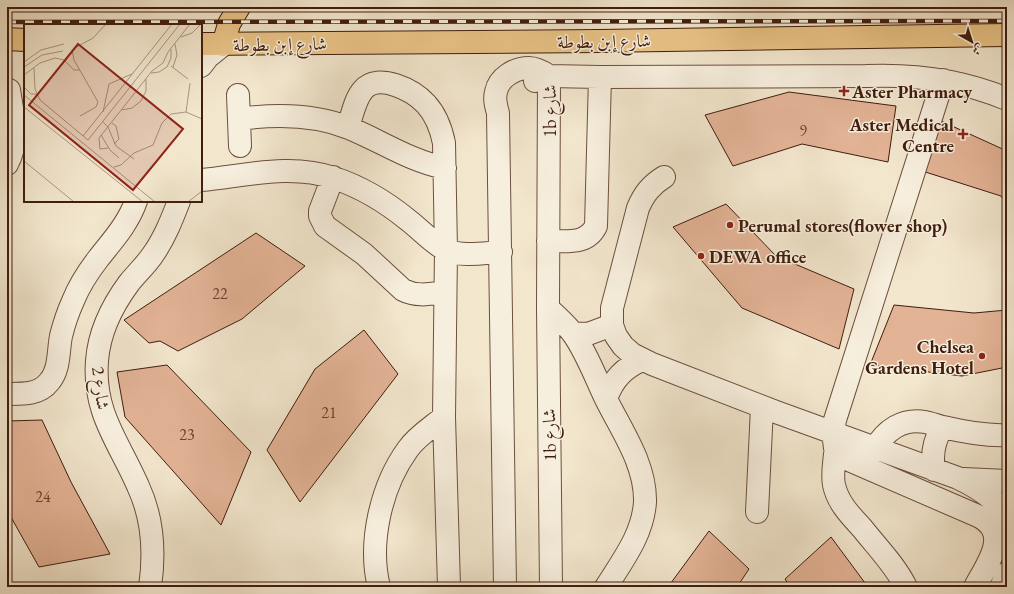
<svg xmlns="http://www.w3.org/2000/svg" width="1014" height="594" viewBox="0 0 1014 594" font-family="'EB Garamond',Amiri,serif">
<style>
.building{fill:#e3b396;stroke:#401d0e}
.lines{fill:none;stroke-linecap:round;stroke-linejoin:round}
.minor-casing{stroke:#6c4f3e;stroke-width:24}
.major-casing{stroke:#401d0e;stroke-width:24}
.minor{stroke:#f7efde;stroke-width:22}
.major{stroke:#e9c386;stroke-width:22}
.rail-casing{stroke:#401d0e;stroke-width:4.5}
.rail{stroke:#f7efde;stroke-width:3;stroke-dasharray:9;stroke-linecap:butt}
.poi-dot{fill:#8f2418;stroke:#f7efde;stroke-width:1.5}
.labels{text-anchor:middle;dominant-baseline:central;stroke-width:3;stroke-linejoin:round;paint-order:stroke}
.number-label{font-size:16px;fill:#694230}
.street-label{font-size:18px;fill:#401d0e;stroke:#f7efde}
.poi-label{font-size:18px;font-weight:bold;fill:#401d0e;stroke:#f7efde;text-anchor:start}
.inset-road{fill:none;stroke:#ab9681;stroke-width:1}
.view{fill:#8f2418;fill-opacity:0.15;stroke:#8f2418;stroke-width:2}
.inset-edge{fill:none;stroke:#401d0e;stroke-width:2}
</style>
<rect width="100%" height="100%" fill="#f2e6cd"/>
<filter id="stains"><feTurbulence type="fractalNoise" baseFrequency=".005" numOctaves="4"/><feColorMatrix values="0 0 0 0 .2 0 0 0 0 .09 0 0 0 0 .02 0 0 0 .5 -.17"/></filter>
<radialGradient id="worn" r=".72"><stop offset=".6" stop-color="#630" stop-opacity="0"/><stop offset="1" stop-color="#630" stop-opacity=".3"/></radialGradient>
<!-- building -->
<path class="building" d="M789 92 896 106 888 162 802 144 733 166 705 115Z
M941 121 1007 151V205L1001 196 919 170Z
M726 204 776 256 854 289 839 349 742 308 673 227Z
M256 233 305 266 242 319 178 351 160 341 149 343 124 320Z
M894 305 974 313 1007 310V367L962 376 870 365Z
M364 330 398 374 300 502 267 450 315 369Z
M167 365 251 452 221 525 125 417 117 372Z
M42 420 71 482 110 554 39 567 7 510V421Z
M709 531 749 569 737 587H668Z
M831 537 868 587H790L785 579Z"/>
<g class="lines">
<defs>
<path id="minor" d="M201 66 208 57 223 45
M549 76 548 308 551 587
M535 81 549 76 600 77 866 76C915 74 962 80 1007 99
M238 95 240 146
M239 119C276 114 314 114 349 128 381 141 410 161 445 168
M348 127C352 116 355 99 363 90 378 72 413 90 426 104 436 115 441 128 444 143L446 250 444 417 449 587
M7 164C20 141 13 115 9 90
M333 177 320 211V216L325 226 364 254 403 290C417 297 430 294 445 292
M664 177C651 185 644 194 638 208L612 308V325L616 336 623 346 632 354 652 364 776 412 958 478C977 487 994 498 1007 514
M201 180C245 176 290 163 334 178 361 187 386 202 408 220 420 229 432 243 446 250 463 257 483 253 501 252
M548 241C566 241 587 245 596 226L600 77
M548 308C557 317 567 325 574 335 587 354 595 376 605 397 621 430 646 464 645 502 643 534 623 560 606 587
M573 333 588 334 612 325
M7 394C22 394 39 395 49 382 60 370 58 351 61 336 64 324 68 312 73 301 79 286 88 272 98 259 112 241 128 224 136 201
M606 399C613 379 624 368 642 360
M835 448 833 432 835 420 943 80
M875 449C885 430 903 418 925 422 931 423 937 426 943 427 964 432 986 436 1007 435
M934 470C931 454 934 441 942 427
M964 479 1007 481
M757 512 762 407
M150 587C155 553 153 518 138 486 119 442 93 413 97 361 99 333 112 306 129 283 137 273 147 264 154 253 165 237 172 219 179 201
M379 587C368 543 381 486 408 449 417 436 432 427 444 417
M505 587 498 113C496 106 494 99 496 92 499 77 515 68 529 68 536 68 543 72 549 76
M906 587C895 565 877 547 862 528 850 515 838 503 834 485 832 475 834 464 835 454L978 516C1012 533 987 564 975 587
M1001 587 1007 573"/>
<path id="major" d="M7 39 25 40
M201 44 599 41 1007 35
M223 45 229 24 239 7"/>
</defs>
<!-- minor casing -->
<use href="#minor" class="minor-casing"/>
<!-- major casing -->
<use href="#major" class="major-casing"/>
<!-- minor -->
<use href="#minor" class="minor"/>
<!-- major -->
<use href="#major" class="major"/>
<defs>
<path id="rail" d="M106 7 1007 8
M7 22 1007 21"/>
</defs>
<!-- rail casing -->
<use href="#rail" class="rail-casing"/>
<!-- rail -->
<use href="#rail" class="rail"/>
</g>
<!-- markers -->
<g class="poi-dot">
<path d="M842 85h4v4h4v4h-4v4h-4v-4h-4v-4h4z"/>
<path d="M961 128h4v4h4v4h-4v4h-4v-4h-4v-4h4z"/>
<circle cx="730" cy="225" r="4"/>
<circle cx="701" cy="256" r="4"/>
<circle cx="982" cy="356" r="4"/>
</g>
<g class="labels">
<!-- number labels -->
<g class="number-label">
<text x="803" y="130">9</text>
<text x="220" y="293">22</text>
<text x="329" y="412">21</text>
<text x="187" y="434">23</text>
<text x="43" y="496">24</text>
</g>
<!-- street labels -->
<g class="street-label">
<text transform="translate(604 41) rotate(-1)">شارع إبن بطوطة</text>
<text transform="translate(280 44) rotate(-1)">شارع إبن بطوطة</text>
<text transform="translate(549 111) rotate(-90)">1b شارع</text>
<text transform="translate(101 388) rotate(83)">شارع 2</text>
<text transform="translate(549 435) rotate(-91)">1b شارع</text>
</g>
<!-- poi labels -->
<g class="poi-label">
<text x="852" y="91">Aster Pharmacy</text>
<text x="954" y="124" text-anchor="end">Aster Medical<tspan x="954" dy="21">Centre</tspan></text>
<text x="738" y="225">Perumal stores(flower shop)</text>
<text x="709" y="256">DEWA office</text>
<text x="974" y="346" text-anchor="end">Chelsea<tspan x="974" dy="21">Gardens Hotel</tspan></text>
</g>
</g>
<!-- overview -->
<g transform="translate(24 24)">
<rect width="178" height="178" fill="#f2e6cd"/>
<path class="inset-road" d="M157 13 168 9 177 0M49 25 69 14 82 0M48 26 50 36 74 78 72 83 56 92M0 38 17 26 40 20M147 42 164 55M0 43 18 31 39 27M149 43 153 31 151 20M10 44 11 65 16 76 64 116 156 0M127 49 135 48 143 43 147 34V25M0 51 16 39 31 34 40 36 50 46H56M0 63 7 70H13M0 71 131 178M0 83 119 178M98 86 108 84 117 77 122 67V55M79 88 85 60 108 50M162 88 166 59M79 98 84 103 92 122 110 135M88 99 92 102 95 115 90 120M77 111 86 126 95 134M59 112 148 0M84 124 76 125 75 114 128 47 139 39 144 28 166 0M0 137 50 178M90 143 97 141 110 129 129 121 138 99 147 90 162 88 178 95M164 178 178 167"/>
<path class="view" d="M54 20 159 105 109 166 5 81Z"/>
<rect width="178" height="178" class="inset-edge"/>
</g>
<!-- margin -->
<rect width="1014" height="594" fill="none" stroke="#f2e6cd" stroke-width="24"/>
<rect x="8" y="8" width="998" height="578" fill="none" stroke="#401d0e" stroke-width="2"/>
<rect x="12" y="12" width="990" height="570" fill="none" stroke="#401d0e"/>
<!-- north arrow -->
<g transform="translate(972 42) rotate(141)" stroke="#f7efde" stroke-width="3" paint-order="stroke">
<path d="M0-3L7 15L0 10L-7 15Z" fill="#401d0e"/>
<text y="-6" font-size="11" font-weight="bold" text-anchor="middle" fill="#401d0e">ش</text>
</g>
<rect width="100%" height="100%" filter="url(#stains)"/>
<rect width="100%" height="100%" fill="url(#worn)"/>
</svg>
